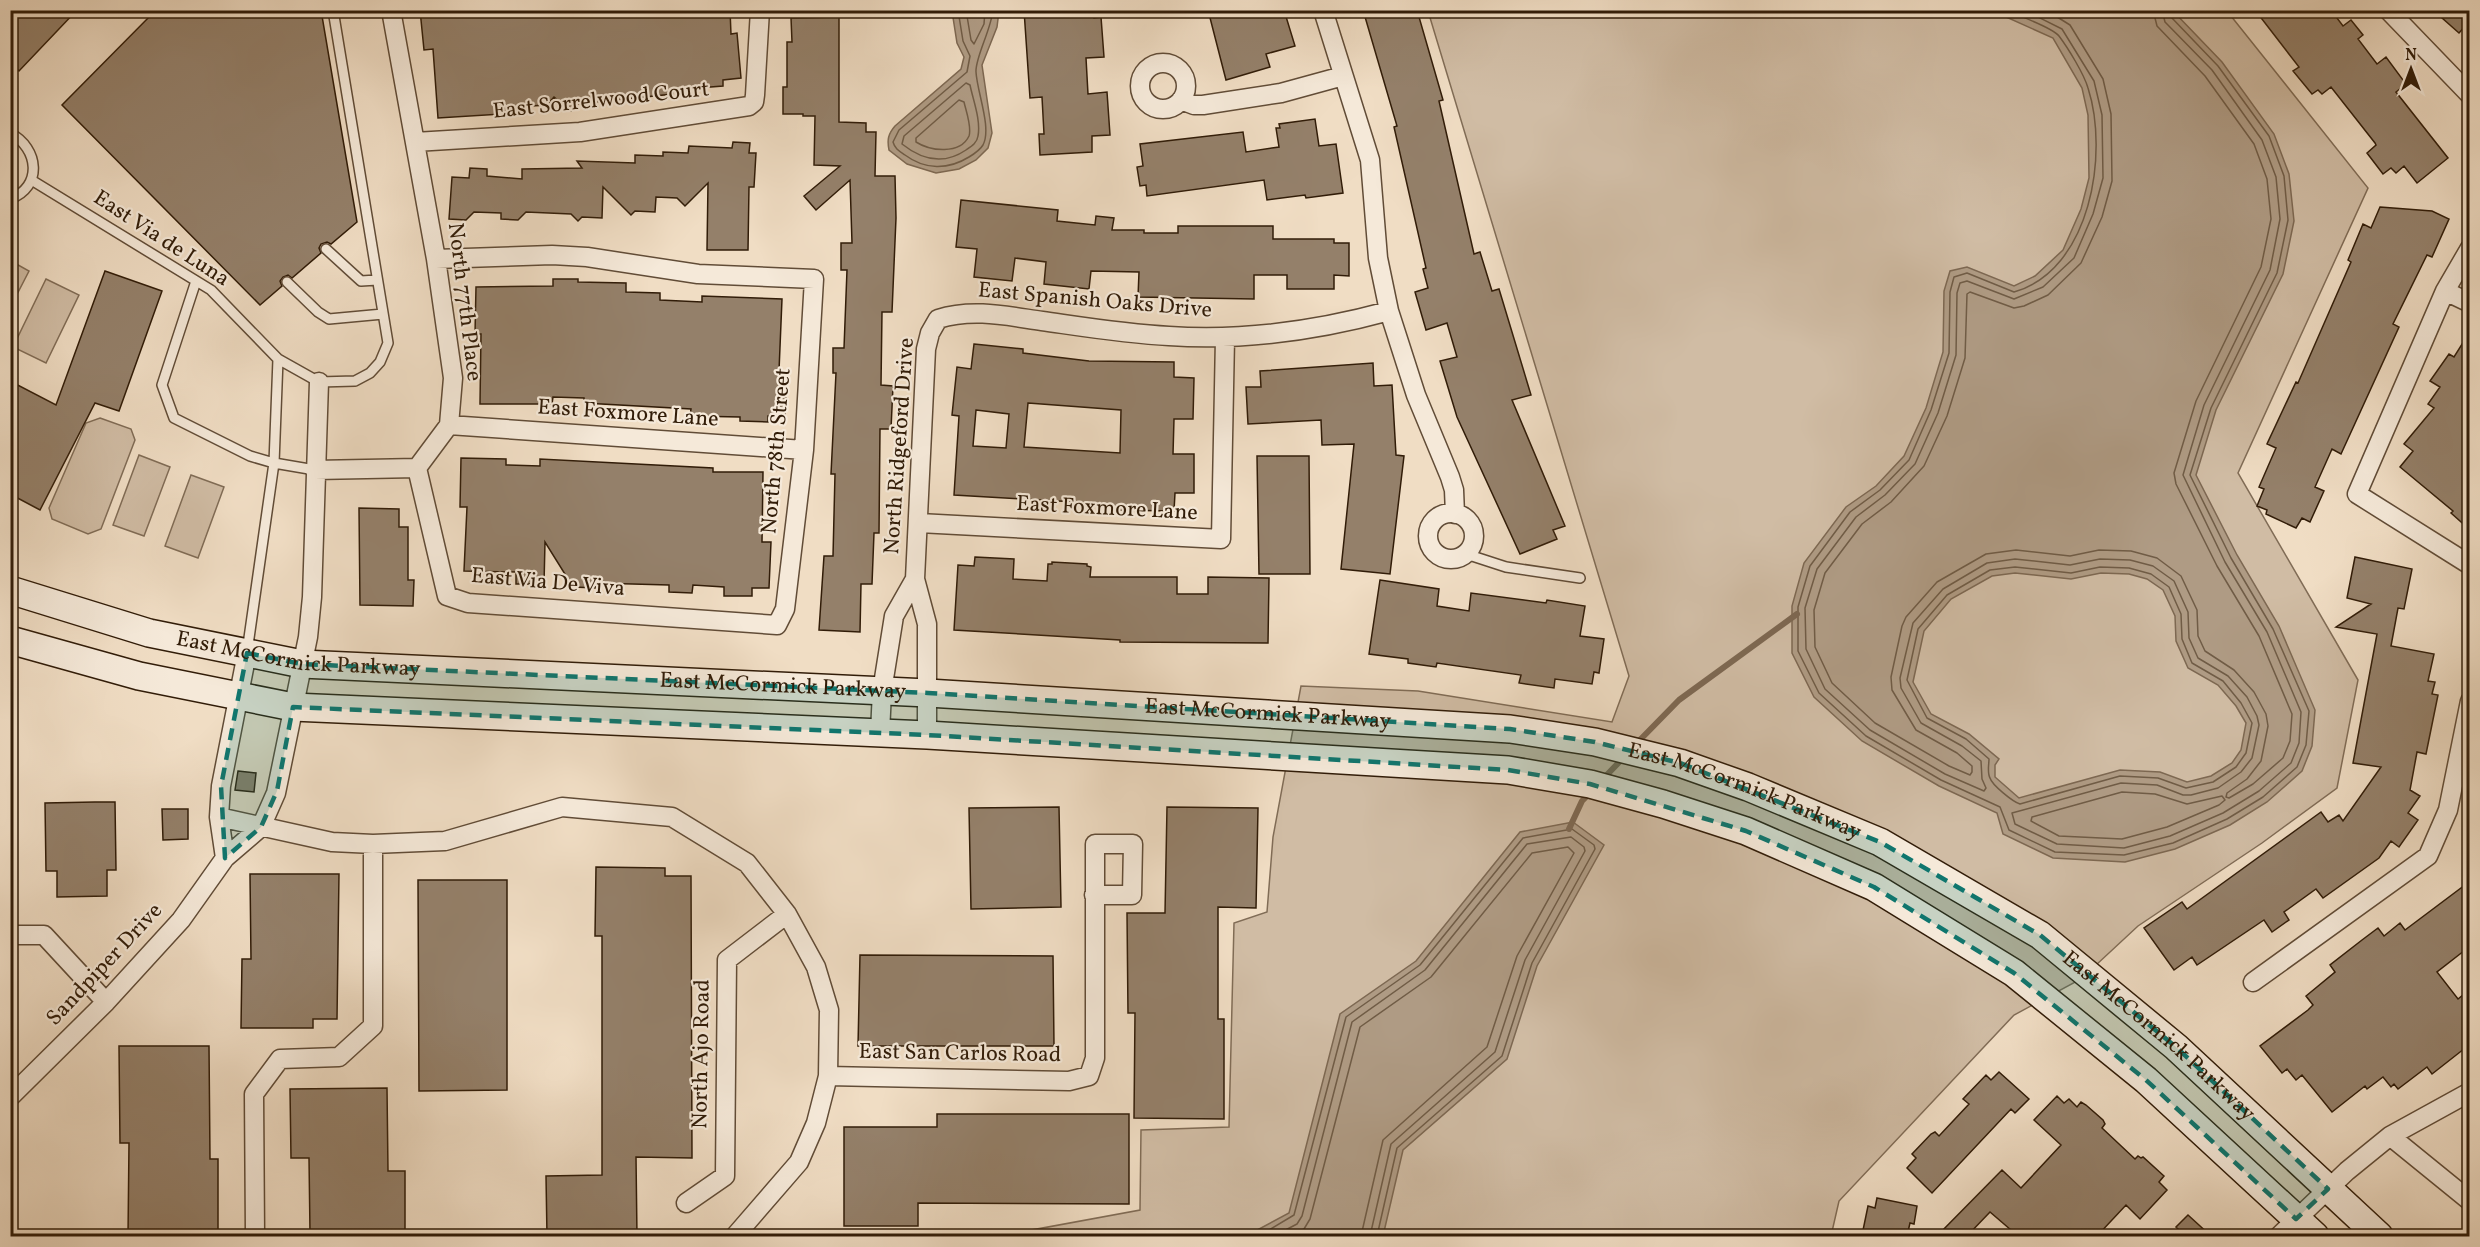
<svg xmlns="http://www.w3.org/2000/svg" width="2480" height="1247" viewBox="0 0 2480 1247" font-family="Vollkorn,serif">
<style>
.green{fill:#d0bca4;stroke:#806c56;stroke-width:1.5}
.water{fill:#af9b84;stroke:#7d6852;stroke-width:1.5;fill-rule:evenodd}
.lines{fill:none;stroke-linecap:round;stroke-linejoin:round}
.shore{stroke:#705c46;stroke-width:1.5}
.stream{stroke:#7d6852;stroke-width:6}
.building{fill:#94806a;stroke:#311c08;stroke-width:1.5;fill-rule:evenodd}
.service-casing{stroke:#614c37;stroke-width:12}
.minor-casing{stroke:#614c37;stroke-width:21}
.secondary-casing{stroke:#311c08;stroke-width:30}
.service{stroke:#f5e9d9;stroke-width:9}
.minor{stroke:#f5e9d9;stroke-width:18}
.secondary{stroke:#f5e9d9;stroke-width:27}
.marked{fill:#0f766e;fill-opacity:0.2;stroke:#0f766e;stroke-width:4.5;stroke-dasharray:12 8;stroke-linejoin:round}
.labels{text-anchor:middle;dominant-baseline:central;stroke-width:4.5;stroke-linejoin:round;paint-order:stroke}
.street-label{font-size:22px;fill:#311c08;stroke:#f5e9d9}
</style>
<rect width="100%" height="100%" fill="#f0ddc4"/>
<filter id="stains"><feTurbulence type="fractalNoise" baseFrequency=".00333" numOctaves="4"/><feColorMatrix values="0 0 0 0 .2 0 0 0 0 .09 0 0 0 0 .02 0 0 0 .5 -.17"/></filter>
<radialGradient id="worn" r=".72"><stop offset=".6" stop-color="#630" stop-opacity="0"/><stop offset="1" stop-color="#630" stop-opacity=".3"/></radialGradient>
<!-- green -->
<path class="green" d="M1428 11H2227L2368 188 2238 473 2358 680 2337 788 2262 843 2138 926 2081 979 2014 1015 1839 1201 1831 1236H999L1140 1210 1141 1130 1229 1127 1234 923 1267 912 1273 837 1301 686 1418 691 1612 722 1629 676Z
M11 261 29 271 11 306Z
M46 279 79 295 46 363 13 347Z
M100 418 131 429 135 440 101 529 88 534 52 519 49 508 86 423Z
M139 455 170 467 144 536 113 525Z
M191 475 224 487 198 558 165 546Z"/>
<!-- water -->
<path class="water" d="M952 11H999L997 27 982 65 992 133 988 148 976 160 959 169 936 173 907 164 889 150C887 140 888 134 895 126L961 69 964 57 957 43Z
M1925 11H2173L2222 62 2274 134 2289 174 2294 221 2283 274 2216 410 2196 475 2237 555 2279 626 2315 710 2312 746 2302 771 2267 802 2230 825 2175 849 2125 862 2053 858 2003 834 1997 813 1939 786 1862 741 1814 697 1792 653V606L1804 563 1846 507 1876 486 1904 456 1926 408 1943 352 1944 291 1950 271 1967 267 2014 286 2035 276 2063 250 2081 209 2089 178 2088 115 2082 88 2053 38 2004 16 1939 15ZM2015 573 2071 579 2101 573 2129 574 2147 579 2163 590 2175 616 2176 641 2188 668 2218 685 2236 706 2246 723 2241 750 2232 763 2211 776 2187 782 2160 772 2120 770 2019 798 1995 777V765L1999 759 1969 734 1931 714 1913 682 1924 631 1951 599 1992 576Z
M1573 822 1604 845 1537 966 1507 1059 1403 1150 1383 1236H1246L1289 1213 1340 1014 1416 961 1520 832Z"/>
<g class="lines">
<!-- shore -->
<path class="shore" d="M958 10 963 41 970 56 967 72 899 130 893 142C895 149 899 151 905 155 925 170 948 170 969 157 974 154 980 150 983 145 992 128 977 92 976 72 975 58 991 30 993 10
M966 10 971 40 974 44 984 24 985 10
M2005 10C2017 15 2052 27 2059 36 2068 48 2084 74 2088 88 2109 153 2091 270 2014 292L1967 273 1954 277 1950 292 1949 353 1931 410 1909 460 1880 490 1850 512 1810 566 1798 607V651L1819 693 1866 736 1941 780 2000 807 2009 830 2055 852 2124 855 2173 843 2227 819 2263 797 2297 767 2306 745 2309 711 2273 629 2231 558 2190 475 2211 408 2277 273 2288 220 2284 176 2269 136 2218 66 2171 17 2169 10
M2024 10 2062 29 2094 81 2102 115 2103 178 2093 214 2074 258 2043 287 2014 299 1967 281 1960 283 1957 293 1956 355 1938 413 1915 464 1885 495 1856 517 1817 569 1805 608 1806 649 1825 689 1870 730 1945 774 1984 791 1986 788 1982 779 1981 761 1962 746 1921 723 1901 688 1900 678 1913 623 1943 589 1987 563 2015 559 2070 565 2100 559 2130 560 2153 566 2174 581 2188 612 2189 638 2198 658 2228 676 2247 697 2257 716 2259 725 2252 758 2241 772 2218 788 2191 795H2183L2157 785 2121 783 2012 813 2015 824 2057 844 2124 848 2170 836 2223 813 2259 791 2291 763 2299 743 2301 712 2267 632 2225 562 2183 475 2204 405 2270 270 2280 219 2276 177 2262 140 2212 70 2165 22 2162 10
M2046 10 2070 25 2103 79 2111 114 2112 181 2102 217 2081 263 2048 295 2024 306 2014 308 1970 292 1967 294 1965 358 1947 416 1924 466 1891 502 1862 524 1825 573 1814 610 1815 647 1832 683 1875 723 1949 766 1970 775 1972 772V766L1957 753 1916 730 1892 690 1891 677 1902 626 1906 617 1937 582 1986 554 2016 550 2070 556 2099 550 2131 551 2157 558 2181 576 2197 610 2198 636 2205 651 2234 670 2254 692 2266 714 2268 726 2261 761 2247 779 2227 793 2226 797 2229 798 2253 784 2283 758 2290 741 2292 714 2259 636 2217 566 2176 484 2174 473 2196 401 2261 267 2271 219 2267 179 2254 144 2205 76 2157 26 2153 10
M966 83 970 85C973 100 981 120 978 136 977 143 972 146 966 150 944 165 922 160 902 144L904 136Z
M959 100 964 102C966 111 972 127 969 136 960 155 930 151 916 142V138Z
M2015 567 2071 573 2100 567 2129 568 2151 574 2169 587 2181 614 2182 639 2192 663 2223 681 2241 703 2252 723 2246 753 2236 767 2213 782 2186 788 2158 778 2120 776 2020 804C2013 802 1992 785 1990 778 1987 773 1989 764 1989 759L1966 739 1927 718 1907 680 1918 629 1947 595 1990 570Z
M2122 792 2155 794 2187 804 2222 796 2225 800 2219 805 2167 827 2122 839 2059 836 2031 821 2032 817Z
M1259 1236 1294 1215 1346 1017 1420 965 1523 838 1572 829 1594 845 1595 849 1532 963 1502 1056 1397 1148 1377 1236
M1274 1236 1297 1224 1302 1216 1352 1022 1425 970 1527 844 1571 837 1584 847 1585 851 1525 960 1495 1052 1391 1144 1370 1236
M1293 1236 1304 1229 1310 1219 1360 1027 1431 977 1532 853 1568 847 1574 853 1517 956 1487 1047 1383 1140 1361 1236"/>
<!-- stream -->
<path class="stream" d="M1635 745 1679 700 1797 614
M1602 780 1624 757
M1569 829 1582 801 1591 792"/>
</g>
<!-- building -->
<path class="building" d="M22 10H77L19 71 10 62V22Z
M156 10H321L357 222 331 244 327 242 321 244 319 248 321 253 292 278 288 275 283 277 280 281 282 286 260 305 62 105Z
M420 10H730L731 34 737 33 741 78 723 80V86L672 90 673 94 577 104 571 111 554 97 547 105 516 107V113L438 118 433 49 424 50Z
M1024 10H1093L1094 18 1101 17 1104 57 1086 58 1088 94 1107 92 1110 135 1092 136V152L1040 155 1039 134H1044L1042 97 1030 98Z
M1208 10H1284L1295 46 1266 54 1270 67 1226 80Z
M1363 10H1417L1443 100 1439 101 1474 254 1480 252 1492 291 1499 289 1531 395 1512 400 1565 526 1553 530 1557 539 1520 554 1457 417 1440 361 1457 357 1447 323 1426 330 1415 292 1428 288 1423 269 1426 268 1394 127 1397 126Z
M2255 10H2331L2343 26 2351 20 2363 35 2358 39 2377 64 2386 57 2406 84 2396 92 2448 158 2417 183 2404 166 2396 173 2391 168 2383 174 2367 153 2376 145 2375 143 2331 87 2322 94 2318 90 2312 94 2293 71 2299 67Z
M2433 10H2469V22L2459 33Z
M839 17V122L866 123V132H876L875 176H895L896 218 892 312H882L881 385 893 386 891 429H880L879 533H874L872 584H861L860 632 819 630 824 556H833L835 474H831L836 373H833V348H844L847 270H841V243H852L850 180 816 210 804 196 840 166 814 165 815 116H803V114H783V87H787V42H792L791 18Z
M1315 119 1319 146 1336 144 1343 193 1306 198 1305 195 1267 200 1264 180 1147 196 1146 185 1140 186 1137 167 1143 166 1140 144 1243 132 1246 152 1279 147 1276 128H1280L1279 124Z
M733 142 750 143 749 153H756L754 187H749L748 250H707L708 183 685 206 677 198 656 197 655 212 635 211 631 215 603 187 602 218 582 217 578 221 571 214 526 212 518 220 501 219V213L474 212 466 220 449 219 452 177 469 178 470 168 487 169V176L522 179V169L582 168 577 161 635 163V155L663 156V152L688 153 689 146 732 148Z
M961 200 1058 210 1057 221 1095 225 1096 216 1114 218 1112 230H1144V233H1178V226H1273V239H1334V243H1349V276L1334 275V289H1287V275H1254V299L1138 297 1139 272 1091 271 1089 289 1044 284 1046 262 1015 258 1012 281 974 277 977 249 956 247Z
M2380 207 2432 211 2449 219 2432 257 2427 255 2393 324 2399 327 2341 454 2332 449 2315 487 2324 491 2310 522 2302 518 2296 528 2266 514 2267 510 2257 506 2264 489 2259 487 2276 448 2267 444 2296 382 2298 383 2351 262 2348 260 2363 224 2371 228Z
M105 271 162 291 119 411 95 403 40 510 10 494V381L56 405Z
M553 279H578V282L626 283V292L660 293V300L702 302V296L782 299 779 371H787L785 417 768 416V422L740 421V417L690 416 691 409 584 403V398L553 397 552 404H480L481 334H475L476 287 553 286Z
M2469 333V529L2451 513 2453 511 2400 467 2413 451 2404 444 2434 408 2428 404 2440 387 2430 381 2449 354 2454 357Z
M974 344 1023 349V353L1089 361 1174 362V377L1194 378 1193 419H1174L1173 454H1194V493H1175L1174 511 1109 510V504L954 495 959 416 952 415 957 367 971 369ZM1028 403 1121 410 1120 453 1024 447ZM976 410 1009 414 1006 448 973 446Z
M1373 363 1374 386 1392 385 1396 455 1404 456 1390 574 1341 569 1354 444 1322 445 1321 420 1248 424 1246 387H1261L1260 371Z
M1257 456H1309L1310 574H1259Z
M461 458 506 459V465L540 466V459L713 468V472H763L762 542H771L769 588H752V596H724V587L693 585 692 593 669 592V585L596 583V588L573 587 545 542 544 584H516V572L464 571 467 507H460Z
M359 508 399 509V527H408V580H414L413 606 360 605Z
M975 557 1014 559 1013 579 1047 581 1048 564H1052V562L1087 564V566L1091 567 1090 577H1177V594H1208V577L1269 578 1268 643 1120 642V640L954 630 958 565 974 566Z
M2355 557 2412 569 2404 609 2398 608 2391 646 2434 654 2428 681 2435 682 2432 694 2438 695 2426 754 2417 752 2410 790 2420 796 2408 813 2418 820 2399 847 2391 841 2379 858 2323 898 2316 889 2284 912 2289 920 2272 932 2264 920 2197 965 2192 957 2174 970 2144 928 2182 902 2187 909 2321 812 2328 822 2339 815 2343 821 2381 767 2353 763 2377 634 2336 627 2371 604 2347 598Z
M1380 580 1439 589 1437 606 1469 611 1471 593 1546 603 1547 600 1585 606 1580 636 1604 639 1599 673 1594 672 1592 684 1555 679 1554 688 1519 683 1521 675 1437 663 1436 667 1408 663V659L1369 654Z
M238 771 256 773 254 792 235 790Z
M95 802H115L116 870H107V896L57 897V871H46L45 803Z
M1059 807 1061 907 971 909 969 808Z
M1167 807 1258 808 1256 908 1218 907V1019H1224V1119L1134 1118 1135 1013H1128L1127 913H1165Z
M162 809H188V839L163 840Z
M596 867 665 868V876H691L692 1158 636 1157 637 1236H547L546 1176 602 1175V936H595Z
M250 874H339L337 1019H313V1028H241L242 959H251Z
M418 880H507V1090L419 1091Z
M2469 882V947L2437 972 2458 999 2469 990V1045L2432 1074 2427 1067 2398 1089 2394 1084 2391 1087 2383 1077 2367 1089 2365 1086 2332 1112 2302 1075 2296 1080 2287 1069 2282 1073 2260 1046 2308 1010 2313 1005 2306 996 2335 972 2330 965 2362 940 2378 928 2384 936 2400 923 2405 930Z
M860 955 1053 956 1054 1046H858Z
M119 1046H209L210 1159H218V1236H128L129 1143H120Z
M1999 1072 2029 1099 2015 1113 2011 1109 1932 1193 1907 1168 1916 1158 1912 1154 1931 1134 1935 1132 1939 1136 1969 1104 1963 1099 1986 1075 1991 1080Z
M387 1088 388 1171H405V1236H334V1232H310L309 1158H291L290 1089Z
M2057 1096 2064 1103 2069 1099 2077 1107 2081 1102 2086 1105 2103 1120 2105 1124 2102 1128 2135 1159 2138 1156 2141 1158 2143 1157 2164 1176 2159 1182 2167 1190 2140 1219 2126 1205 2097 1236H2018L1990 1212 1967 1236H1937L2002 1170 2021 1188 2061 1145 2034 1120Z
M937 1114H1129V1204L918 1203V1226H844V1127H937Z
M1877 1198 1917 1206 1914 1224 1910 1223 1907 1236 1862 1235 1868 1206 1875 1208Z
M2188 1215 2211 1236H2185L2176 1227Z"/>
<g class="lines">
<defs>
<path id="service" d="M10 133C39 148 43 187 10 199
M33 181 211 290 278 359 319 382 355 381 370 373 380 362 388 343 333 10
M326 249 361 281 377 280
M196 281 162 385 174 418 250 456 274 463 315 470
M287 282 318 312 329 319 383 314
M1466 554 1506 567 1580 578
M247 652 274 463 278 359"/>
<path id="minor" d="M391 10 436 259 453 378 449 425 417 468
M1323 10 1370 160 1378 258 1389 311 1416 395 1450 477 1454 490 1455 514
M2388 10 2470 95
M1140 86a23 23 0 1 1 46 0a23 23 0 1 1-46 0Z
M1181 100 1194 105H1203L1281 93 1343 76
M415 142 580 132 749 106 754 102 755 95 760 10
M2470 248 2445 291 2357 494 2470 565
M2445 291 2470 303
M449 425 804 450
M417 468 447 596 468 603 777 625 785 609 804 450 814 279 698 274 587 257 552 255 436 259
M315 470 417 468
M1428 536a23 23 0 1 1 46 0a23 23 0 1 1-46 0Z
M919 523 1221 539 1225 338
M915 579 927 624V735
M880 733 882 691 894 616 915 579 926 349 930 333 938 319C973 308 1007 316 1042 321 1084 327 1126 334 1169 336 1244 341 1316 331 1389 311
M219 817 332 842 373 844 445 841 562 807 672 817 747 863 787 914 816 967 829 1010 828 1076 816 1123 799 1162 735 1236
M225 858 219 817 221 786 247 653
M10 935H44L106 1002
M2253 982 2428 856 2448 810 2470 701
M828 1076 1069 1081 1089 1076 1095 1058V844H1133L1132 895H1094
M10 1097 106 1002 181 920 225 858 261 827 276 793 308 637 312 597 319 382
M2390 1136 2470 1201
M686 1203 725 1176 727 960 787 914
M255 1236 254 1094 280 1059 339 1057 373 1026V844
M2279 1236 2347 1171 2390 1136 2470 1092"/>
<g id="secondary">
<path id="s1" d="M10 590 149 633 302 664 928 693 1510 729 1595 742 1680 763 1748 787 1880 842 2040 935 2176 1047 2379 1236"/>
<path d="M10 640 139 676 293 707 927 735 1508 770 1590 784 1663 804 1746 831 1874 887 2014 973 2146 1080 2315 1236"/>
</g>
</defs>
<!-- service casing -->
<use href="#service" class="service-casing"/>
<!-- minor casing -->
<use href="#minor" class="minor-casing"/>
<!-- secondary casing -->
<use href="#secondary" class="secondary-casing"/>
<!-- service -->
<use href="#service" class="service"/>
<!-- minor -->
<use href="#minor" class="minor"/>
<!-- secondary -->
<use href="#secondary" class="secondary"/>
</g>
<!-- marked area -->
<path class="marked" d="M247 653 302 664 928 693 1510 729 1595 742 1680 763 1880 842 2040 935 2176 1047 2328 1189 2296 1219 2146 1080 2014 973 1874 887 1746 831 1590 784 1508 770 927 735 293 707 277 791 261 827 225 858 221 786Z"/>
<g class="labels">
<!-- street labels -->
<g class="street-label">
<text transform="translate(601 101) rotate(-6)">East Sorrelwood Court</text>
<text transform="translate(161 239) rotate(33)">East Via de Luna</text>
<text transform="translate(1095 301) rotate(5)">East Spanish Oaks Drive</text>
<text transform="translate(464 302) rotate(83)">North 77th Place</text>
<text transform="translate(628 414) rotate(4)">East Foxmore Lane</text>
<text transform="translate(900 446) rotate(-86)">North Ridgeford Drive</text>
<text transform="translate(777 451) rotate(-85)">North 78th Street</text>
<text transform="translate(1107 509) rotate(3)">East Foxmore Lane</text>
<text transform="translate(548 583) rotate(5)">East Via De Viva</text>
<text stroke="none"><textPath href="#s1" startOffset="297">East McCormick Parkway</textPath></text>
<text stroke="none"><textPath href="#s1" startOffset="783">East McCormick Parkway</textPath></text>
<text stroke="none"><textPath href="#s1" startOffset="1269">East McCormick Parkway</textPath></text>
<text stroke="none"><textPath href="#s1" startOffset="1755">East McCormick Parkway</textPath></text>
<text transform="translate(105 965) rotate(-47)">Sandpiper Drive</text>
<text stroke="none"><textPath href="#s1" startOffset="2241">East McCormick Parkway</textPath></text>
<text transform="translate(702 1054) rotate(-89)">North Ajo Road</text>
<text transform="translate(960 1054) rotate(1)">East San Carlos Road</text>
</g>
</g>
<!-- margin -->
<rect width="2480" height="1247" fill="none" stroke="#f0ddc4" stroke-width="36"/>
<rect x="12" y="12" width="2456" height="1223" fill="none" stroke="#311c08" stroke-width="3"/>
<rect x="18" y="18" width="2444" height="1211" fill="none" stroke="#311c08" stroke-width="1.5"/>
<!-- north arrow -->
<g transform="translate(2411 69)" stroke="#f5e9d9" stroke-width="4.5" paint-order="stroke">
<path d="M0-4.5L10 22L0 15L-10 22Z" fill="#311c08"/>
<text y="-9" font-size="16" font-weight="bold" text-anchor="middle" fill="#311c08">N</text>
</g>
<rect width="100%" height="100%" filter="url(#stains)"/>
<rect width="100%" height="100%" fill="url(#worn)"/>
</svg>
